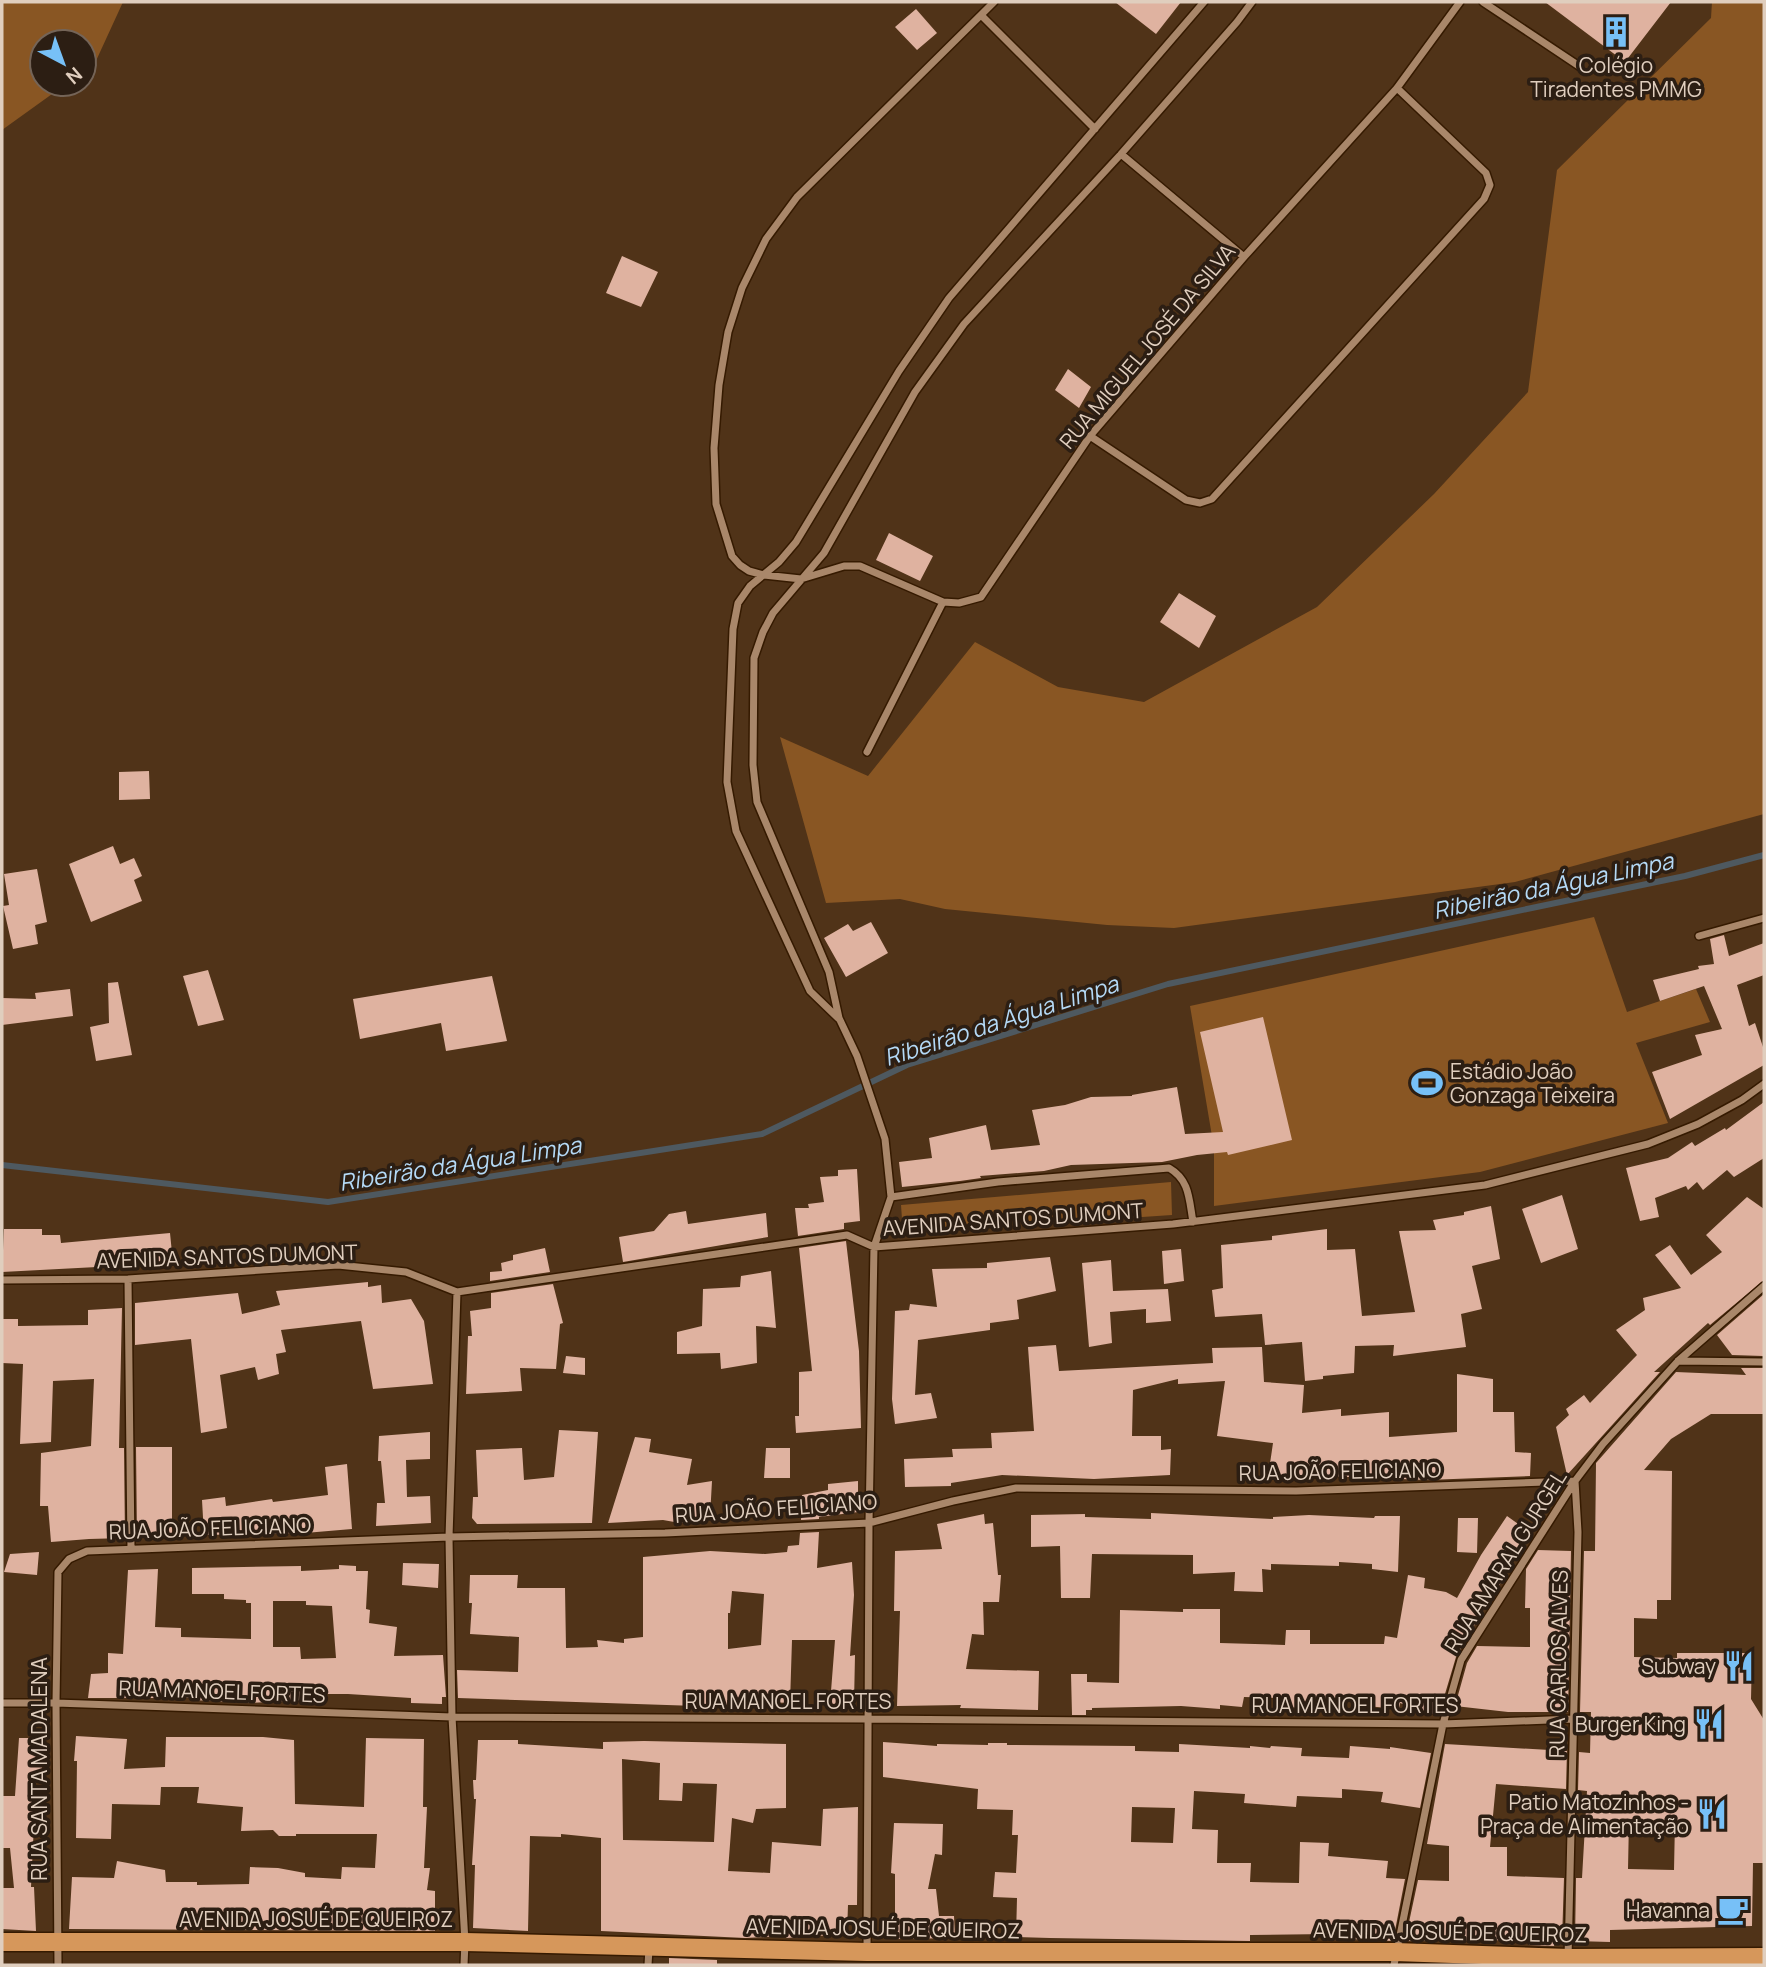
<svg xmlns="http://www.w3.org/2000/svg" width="1766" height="1967" viewBox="0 0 1766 1967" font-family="Manrope,sans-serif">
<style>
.green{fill:#895623}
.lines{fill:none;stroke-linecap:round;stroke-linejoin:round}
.stream{stroke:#4e5960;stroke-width:6}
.building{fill:#dfb2a0;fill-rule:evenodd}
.street-casing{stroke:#351a00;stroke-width:10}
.primary-casing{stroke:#351a00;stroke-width:21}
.street{stroke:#a9876a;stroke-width:7}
.primary{stroke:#d6975b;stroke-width:18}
.labels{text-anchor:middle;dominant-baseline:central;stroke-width:7;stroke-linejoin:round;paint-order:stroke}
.poi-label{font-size:21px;fill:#e0cebe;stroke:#2c1e13;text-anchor:end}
.street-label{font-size:21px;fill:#e0cebe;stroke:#2c1e13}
.water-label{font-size:23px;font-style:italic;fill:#b4d9f6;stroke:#2c1e13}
</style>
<rect width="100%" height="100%" fill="#503318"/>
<!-- green -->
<path class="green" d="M2 2H123L95 63 84 71V42H42V84H66L2 130Z
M1712 2H1764V814L1515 882 1174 928 1107 925 945 909 900 899 826 903 780 737 868 776 975 642 1058 687 1144 702 1317 607 1434 494 1528 392 1557 170 1711 18Z
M1594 917 1627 1012 1696 989 1710 1022 1636 1043 1668 1123 1480 1172 1214 1206V1148L1190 1006Z
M1171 1182 1172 1215 903 1233 901 1205Z"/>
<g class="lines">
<!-- stream -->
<path class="stream" d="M2 1165 328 1202 762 1134 907 1065 1168 984 1685 876 1764 855"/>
</g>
<!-- building -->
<path class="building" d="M1115 2H1181L1156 34Z
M1545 2H1671L1625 62Z
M916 9 937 33 917 50 895 27Z
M622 256 658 272 641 307 606 293Z
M1068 369 1091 387 1079 408 1055 390Z
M889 533 933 556 920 581 876 560Z
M1179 593 1216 616 1199 648 1160 622Z
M149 771 150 799 119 800V772Z
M113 846 120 864 134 858 142 876 134 880 142 901 91 922 69 864Z
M37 869 47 922 35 925 38 944 13 949 3 906 9 905 4 874Z
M871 922 888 953 846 977 824 938 848 924 853 931Z
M1724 935 1729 956 1764 943V975L1737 985 1749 1026 1755 1023 1764 1050V1065L1670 1119 1652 1072 1702 1055 1695 1035 1722 1029 1704 986 1660 1001 1653 980 1699 969 1698 966 1714 964 1710 939Z
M208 970 224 1020 198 1026 183 976Z
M492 976 507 1041 446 1051 441 1023 360 1039 353 999Z
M118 982 132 1055 96 1061 90 1027 109 1023 108 983Z
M70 989 73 1016 2 1025V998L36 999 35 993Z
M1263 1017 1292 1140 1228 1155 1227 1152 1197 1155 1162 1162 1071 1165 1044 1171 980 1176 981 1178 960 1181 902 1187 899 1162 932 1158 929 1138 986 1125 991 1150 1040 1145 1032 1110 1065 1105 1091 1097 1132 1096V1095L1177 1087 1185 1134 1223 1132 1200 1032Z
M1764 1102V1158L1734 1177 1727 1170 1703 1190 1697 1182 1688 1190 1686 1186 1655 1198 1659 1217 1640 1221 1626 1168 1668 1158 1692 1142 1695 1146 1725 1128 1726 1130Z
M857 1169 860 1221 844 1223V1229L798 1236 795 1208H809L808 1204 824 1202 820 1177 838 1176V1170Z
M1562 1195 1578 1249 1541 1263 1522 1209Z
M1747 1197 1764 1209V1280L1710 1325 1708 1323 1654 1372H1660L1567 1475 1556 1427 1569 1415 1566 1409 1584 1395 1590 1403 1637 1355 1616 1330 1645 1310 1643 1298 1681 1288 1655 1255 1670 1245 1691 1275 1722 1252 1706 1235Z
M1491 1206 1500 1259 1472 1266 1482 1309 1461 1314 1466 1347 1393 1356 1394 1345 1355 1346 1354 1373 1323 1376V1379L1305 1381 1302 1342 1265 1345 1262 1314 1215 1317 1212 1290 1223 1288 1221 1245 1272 1240V1236L1327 1229V1250L1355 1249 1362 1316 1415 1312 1399 1231 1436 1230 1433 1220 1464 1215V1212Z
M686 1211 688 1224 766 1213 768 1237 623 1262 619 1237 654 1231 669 1214Z
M4 1229H42V1235H60L61 1243 170 1233 173 1263 2 1272Z
M846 1241 859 1351 861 1428 796 1433 795 1416H799V1372L812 1371 799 1248Z
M545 1248 550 1272 490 1281V1272L502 1271 501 1263 513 1260V1255Z
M1181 1249 1184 1281 1164 1284 1162 1251Z
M1050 1257 1056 1291 1017 1300 1019 1319 990 1323V1330L918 1340 915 1395 931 1393 937 1418 895 1424 892 1399 895 1311 909 1310 910 1304 937 1307 932 1269 987 1268V1263Z
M1111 1260 1113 1291 1168 1289 1171 1321 1146 1323V1309L1110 1312 1112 1343 1089 1347 1082 1263Z
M771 1271 776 1328 756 1326 757 1363 721 1369 720 1353 677 1354V1332L702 1326 703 1289 740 1287 741 1276Z
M368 1282V1287L381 1285 382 1303 411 1299 424 1321 433 1384 373 1389 361 1321 281 1330 286 1352 276 1354 279 1374 258 1380 255 1367 220 1375 227 1428 201 1433 191 1339 135 1345V1303L238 1293 242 1314 280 1305 276 1291Z
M553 1284 563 1323 560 1324 556 1369 520 1368 522 1391 466 1394 468 1336H472L470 1311 491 1308V1293Z
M1764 1294 1763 1356 1732 1355 1717 1335Z
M122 1308 119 1448H124L125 1538 89 1539 51 1542 48 1506H40L41 1453 91 1446 94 1379 53 1381 51 1442 20 1444 23 1364 2 1363V1319H18V1326L88 1325V1310Z
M1056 1345 1059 1371 1213 1363 1212 1348 1262 1347 1264 1382 1304 1385 1302 1413 1341 1409V1416L1389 1412V1437L1457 1432V1374L1493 1379V1412H1514L1515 1452 1531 1453 1530 1476 1427 1480 1323 1476V1478L1304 1479V1475L1268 1477 1273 1443 1217 1436 1225 1381 1178 1384V1379L1133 1390 1132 1436H1161V1450L1171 1449 1170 1475 1094 1479 1002 1475 951 1483V1486L905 1487 904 1459 953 1457 952 1449 992 1448 991 1433 1034 1431 1028 1347Z
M566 1356 585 1358V1375L563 1373Z
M1741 1368H1763L1764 1414H1711L1671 1439 1644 1470 1672 1471 1671 1600H1657V1619L1634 1618V1657L1677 1658V1653H1752L1751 1699 1764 1720V1863H1753L1752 1926 1610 1930V1942L1575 1941 1576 1878H1582L1587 1791 1578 1790 1579 1752 1590 1753 1591 1712H1580L1584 1551H1595L1596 1463 1676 1372 1746 1375ZM1629 1820 1675 1821 1674 1870 1628 1869Z
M559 1430 598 1432 592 1523 477 1524 472 1518 473 1497H478L476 1450 522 1448 524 1480 554 1477Z
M430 1432V1459L406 1460 407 1497 430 1496 431 1523 376 1526 377 1503H385L381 1461H378L379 1436Z
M635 1437 651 1439 649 1452 692 1459 687 1485 712 1481 710 1517 680 1523 663 1520 608 1523Z
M136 1447H172V1535L138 1536 137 1538Z
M766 1448H790V1478H764Z
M347 1464 352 1529 305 1533 204 1535 202 1500 225 1497 226 1506 272 1499 273 1502 328 1495 325 1467Z
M858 1481V1512L819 1517V1519L801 1520 802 1495 828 1490V1484Z
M1151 1513 1273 1519V1517L1309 1515 1374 1518 1375 1516H1400L1398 1572 1372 1569V1564L1339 1562V1566L1271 1564V1570L1262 1569 1263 1592 1234 1591 1235 1572 1193 1574V1555L1092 1554 1090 1598H1061L1060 1546 1031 1547V1515L1085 1514V1517L1151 1519Z
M984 1514 985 1524 993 1523 998 1575H1001L999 1602H983L984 1635 972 1634 966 1669 1039 1671 1038 1710 960 1708 961 1705 897 1706 900 1611H894L895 1551 942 1549 937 1524Z
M1507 1516 1528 1531 1491 1601 1489 1600 1456 1657 1442 1704 1438 1703 1434 1714 1400 1703 1399 1709 1366 1706V1701H1331V1709L1283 1707V1698L1244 1697 1242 1707 1220 1705V1709L1181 1706 1092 1708V1710H1086V1715H1072L1071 1674H1087V1682L1119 1683 1120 1610 1183 1612V1609H1220V1643L1285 1645 1286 1630H1310V1644H1384L1385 1636 1397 1638 1408 1575 1425 1578 1424 1588 1446 1592 1457 1598 1481 1555Z
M1458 1518H1478L1477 1553 1457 1552Z
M819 1532 817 1568 852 1562 854 1595 850 1656 855 1655 854 1703 830 1704 835 1640H792L790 1703 727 1700V1707L458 1698 457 1670 518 1672 519 1637 470 1634 472 1603H469L470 1575H518L517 1588H565L566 1648 598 1647 597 1640 624 1643V1639L643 1637V1557L710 1551 765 1554 787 1552 788 1546 799 1545 800 1533ZM732 1591 764 1594 761 1645 728 1649V1613H730Z
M1538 1550 1571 1551 1568 1712H1508L1455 1706 1467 1663 1477 1646 1530 1647V1608H1525L1526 1569Z
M39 1552 37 1575 4 1572 10 1554Z
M403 1563 439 1564 438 1588 402 1585Z
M339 1565 356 1566V1571H368L366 1609 370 1610 369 1623 397 1627 394 1656 443 1655 446 1697H442V1704L411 1703V1698L348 1694H324V1699L251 1703 193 1700V1698H88L91 1674 108 1673V1653L123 1654 128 1570 158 1569 155 1627 181 1628V1637L251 1639V1603H246V1600L224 1599V1594H192V1568L301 1566V1571L339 1569ZM273 1601H306V1605L332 1606 336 1658 301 1659 300 1647H273Z
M76 1736 127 1739 124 1769 165 1767 166 1737H263L294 1740 295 1804 364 1807 366 1738 424 1739 423 1807H427L424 1868H430L427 1890 435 1891V1931L69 1929 72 1877 114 1878 117 1861 165 1870 166 1882H197V1885L249 1884 250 1867 278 1868 305 1873V1877L341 1879 342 1867 375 1868 377 1834H296V1836H279L273 1830 241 1831 243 1807 197 1803 199 1787H161L160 1805 112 1804 111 1839 76 1838 77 1761H74Z
M19 1738H44L41 1781H36L31 1887H34L36 1931 2 1929V1888H14L10 1848H2V1796H15Z
M478 1740H518V1744L603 1749V1742L644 1741 786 1744V1808L756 1809 753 1823 732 1818 728 1871 770 1873 772 1842 821 1846 823 1809 858 1807 857 1905H848L847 1934 786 1938V1936L745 1938 601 1931V1838L561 1834V1837L530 1836 528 1931 473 1928 475 1865H472L476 1799H474L473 1780H476ZM622 1759 660 1763 659 1800 682 1801 683 1783 717 1784 714 1842 623 1840Z
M883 1742 937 1746V1744L988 1745V1743H1007V1745L1135 1746V1751L1179 1752V1744L1250 1748V1746L1270 1748 1271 1746 1302 1748 1301 1756 1349 1758 1350 1746 1390 1749V1747L1431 1753 1420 1808 1381 1802 1383 1792 1342 1789V1798L1297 1796 1296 1807 1244 1803 1245 1794 1194 1791 1192 1829 1218 1830 1217 1863H1251L1250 1882 1299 1883 1300 1842 1329 1843 1328 1856 1388 1861 1386 1878 1405 1879 1393 1941 1350 1939V1937L1328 1936V1934L1250 1935V1941L1050 1938 1016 1937 1017 1898 993 1897 995 1872 1016 1873 1018 1835H1012L1013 1810 977 1809 978 1789 883 1777ZM1132 1807 1175 1808 1173 1843 1131 1842Z
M1445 1744 1567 1751 1566 1789 1496 1784 1490 1847H1507V1876L1564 1878 1562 1941H1555L1554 1946 1529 1945V1940L1405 1941 1418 1880 1449 1881V1846L1427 1844Z
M894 1823 943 1824 942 1855 935 1854 928 1889H936L939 1916H954L955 1938 895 1939V1874L891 1873Z
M669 1958 717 1960V1965H669Z"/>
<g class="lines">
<defs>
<path id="street" d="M1483 2 1579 66
M981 15 1095 129
M1121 154 1244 257
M1090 436 1186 500 1200 503 1212 499 1484 199 1490 185 1486 173 1397 88
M943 602 860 566H844L801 579 764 575 749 571 740 565 732 556 716 504 714 448 719 385 728 332 742 288 766 239 797 197 994 2
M867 752 943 602 959 603 981 597 1090 436 1244 257 1397 88 1460 2
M1699 936 1764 918
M838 1018 810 991 736 831 727 782 733 629 738 603 750 586 779 562 796 542 899 371 949 298 1204 2
M891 1197 998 1182 1169 1168C1190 1180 1189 1200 1193 1222
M128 1279 131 1549
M2 1280 128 1279 338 1265 406 1272 457 1292 847 1235 874 1247 1173 1224 1485 1185 1648 1144 1698 1124 1742 1100 1764 1084
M457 1292 449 1537 452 1717 465 1942 464 1965
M1678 1361 1764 1362
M2 1703H56L452 1717 867 1719 1443 1724 1574 1719
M867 1952 869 1523 874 1247 891 1197 885 1139 857 1056 839 1018 829 972 757 802 753 765 754 658 763 632 773 613 824 553 915 392 964 324 1121 154 1237 22 1252 2
M58 1965 56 1703 58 1572 69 1559 87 1551 449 1537 665 1533 869 1523 953 1501 1016 1488 1296 1491 1575 1481 1578 1532 1568 1959
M648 1965 649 1949
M1394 1965 1443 1724 1461 1660 1575 1481 1603 1444 1678 1361 1764 1286"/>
<path id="primary" d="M2 1942H465L867 1952H1395L1568 1958 1764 1957"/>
</defs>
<!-- street casing -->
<use href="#street" class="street-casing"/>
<!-- primary casing -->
<use href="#primary" class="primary-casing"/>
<!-- street -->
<use href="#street" class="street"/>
<!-- primary -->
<use href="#primary" class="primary"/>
</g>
<!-- icons -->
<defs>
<symbol id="building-bare" viewBox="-9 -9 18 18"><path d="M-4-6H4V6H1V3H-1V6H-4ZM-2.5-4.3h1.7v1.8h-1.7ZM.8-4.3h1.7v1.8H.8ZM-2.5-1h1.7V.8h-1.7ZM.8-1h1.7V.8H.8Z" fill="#77c0f7" stroke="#2c1e13" stroke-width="2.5" paint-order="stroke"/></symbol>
<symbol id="stadium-bare" viewBox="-9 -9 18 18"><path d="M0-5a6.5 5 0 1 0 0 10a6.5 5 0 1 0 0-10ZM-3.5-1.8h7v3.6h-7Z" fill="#77c0f7" stroke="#2c1e13" stroke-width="2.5" paint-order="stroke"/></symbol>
<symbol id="restaurant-bare" viewBox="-9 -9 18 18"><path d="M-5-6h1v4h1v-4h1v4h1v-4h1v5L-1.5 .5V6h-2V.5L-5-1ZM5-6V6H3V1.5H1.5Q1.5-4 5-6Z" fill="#77c0f7" stroke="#2c1e13" stroke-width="2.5" paint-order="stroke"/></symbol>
<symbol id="cafe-bare" viewBox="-9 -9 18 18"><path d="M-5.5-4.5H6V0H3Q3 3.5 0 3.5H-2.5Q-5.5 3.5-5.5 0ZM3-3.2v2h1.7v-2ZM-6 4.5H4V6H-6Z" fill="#77c0f7" stroke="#2c1e13" stroke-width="2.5" paint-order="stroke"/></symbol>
</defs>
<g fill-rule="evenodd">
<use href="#building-bare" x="1594" y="10" width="44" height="44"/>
<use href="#stadium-bare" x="1405" y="1061" width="44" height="44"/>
<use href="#restaurant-bare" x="1717" y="1644" width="44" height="44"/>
<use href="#restaurant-bare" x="1687" y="1702" width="44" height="44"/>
<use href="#restaurant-bare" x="1690" y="1792" width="44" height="44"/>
<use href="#cafe-bare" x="1711" y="1888" width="44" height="44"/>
</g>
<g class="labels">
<!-- poi labels -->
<g class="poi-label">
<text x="1616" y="65" text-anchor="middle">Colégio<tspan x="1616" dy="24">Tiradentes PMMG</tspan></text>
<text x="1450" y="1071" text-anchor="start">Estádio João<tspan x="1450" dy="24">Gonzaga Teixeira</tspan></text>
<text x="1716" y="1666">Subway</text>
<text x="1686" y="1724">Burger King</text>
<text x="1689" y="1802">Patio Matozinhos -<tspan x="1689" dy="24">Praça de Alimentação</tspan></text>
<text x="1710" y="1910">Havanna</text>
</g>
<!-- street labels -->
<g class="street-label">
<text transform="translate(1147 346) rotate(-50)">RUA MIGUEL JOSÉ DA SILVA</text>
<text transform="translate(1013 1219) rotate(-4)">AVENIDA SANTOS DUMONT</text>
<text transform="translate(227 1256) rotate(-2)">AVENIDA SANTOS DUMONT</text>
<text transform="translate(1340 1471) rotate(-1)">RUA JOÃO FELICIANO</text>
<text transform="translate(776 1508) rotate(-4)">RUA JOÃO FELICIANO</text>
<text transform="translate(210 1528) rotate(-2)">RUA JOÃO FELICIANO</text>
<text transform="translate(1505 1561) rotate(-58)">RUA AMARAL GURGEL</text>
<text transform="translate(1558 1664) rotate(-89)">RUA CARLOS ALVES</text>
<text transform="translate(222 1691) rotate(2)">RUA MANOEL FORTES</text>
<text x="788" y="1701">RUA MANOEL FORTES</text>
<text x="1355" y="1705">RUA MANOEL FORTES</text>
<text transform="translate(39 1769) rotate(-90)">RUA SANTA MADALENA</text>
<text x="316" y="1919">AVENIDA JOSUÉ DE QUEIROZ</text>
<text transform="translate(883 1928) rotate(1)">AVENIDA JOSUÉ DE QUEIROZ</text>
<text transform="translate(1450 1932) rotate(1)">AVENIDA JOSUÉ DE QUEIROZ</text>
</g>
<!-- water labels -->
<g class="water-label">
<text transform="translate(1553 885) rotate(-12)">Ribeirão da Água Limpa</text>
<text transform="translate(1001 1020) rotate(-18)">Ribeirão da Água Limpa</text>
<text transform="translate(460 1163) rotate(-9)">Ribeirão da Água Limpa</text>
</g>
</g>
<!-- border -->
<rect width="1766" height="1967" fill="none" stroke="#e0cebe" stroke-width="7"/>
<!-- north arrow -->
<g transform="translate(63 63) rotate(139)"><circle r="33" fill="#2c1e13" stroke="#746457" stroke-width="2"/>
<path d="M0-5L12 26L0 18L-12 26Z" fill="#77c0f7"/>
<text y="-10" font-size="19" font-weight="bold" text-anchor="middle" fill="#e0cebe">N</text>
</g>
</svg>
